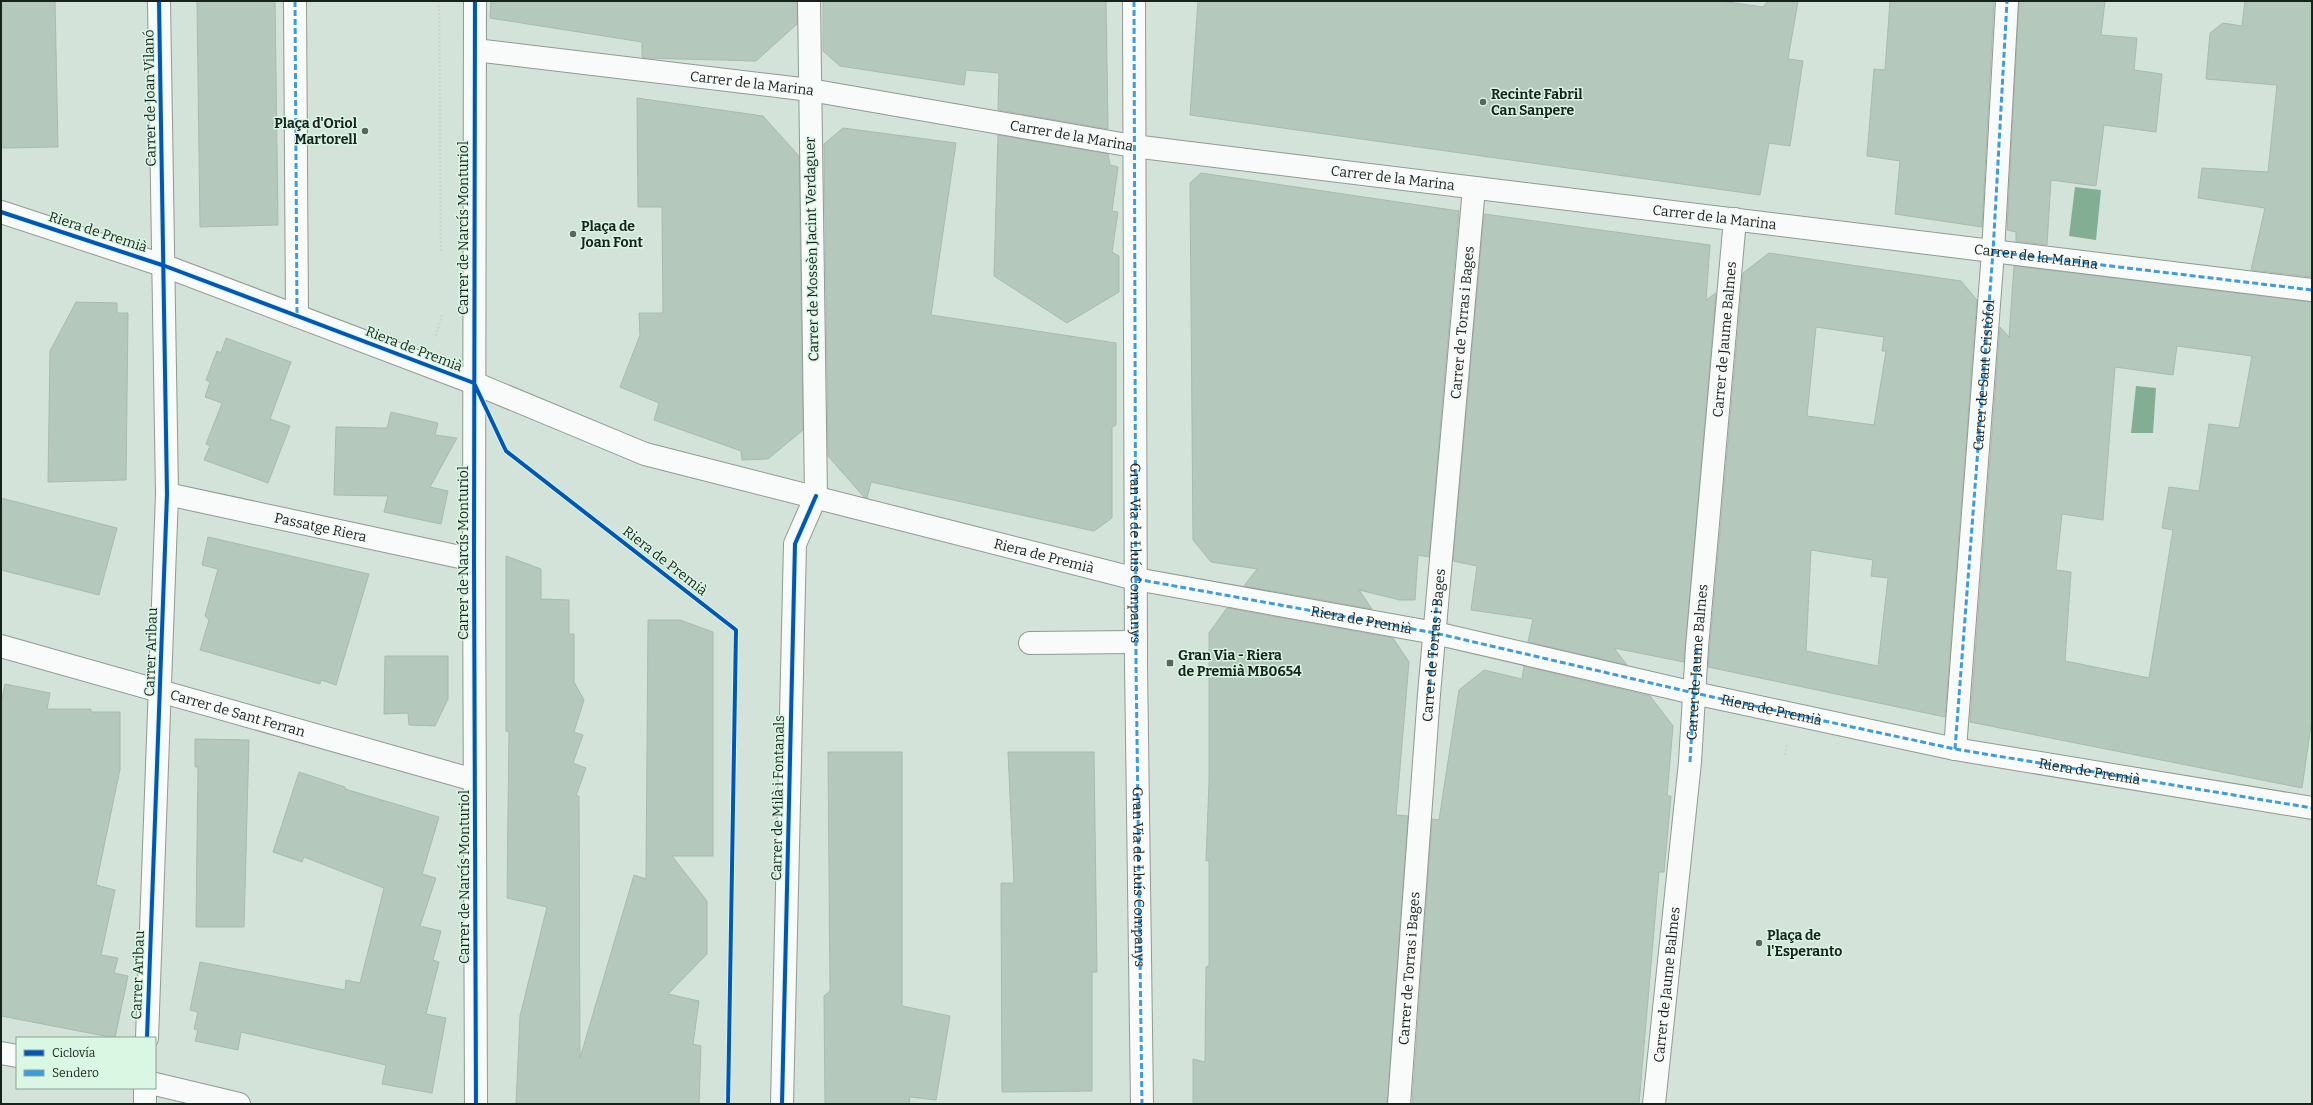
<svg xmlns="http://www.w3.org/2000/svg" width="2313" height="1105" viewBox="0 0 2313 1105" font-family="Bitter,serif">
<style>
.water{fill:#82ae94}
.building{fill:#b5c8bc;stroke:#acb9b1;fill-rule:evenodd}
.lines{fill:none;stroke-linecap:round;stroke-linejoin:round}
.minor-casing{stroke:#8e9b93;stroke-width:24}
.path{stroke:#d0d4d1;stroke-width:2.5;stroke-dasharray:2 2;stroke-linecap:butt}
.minor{stroke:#f8fbf9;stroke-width:22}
.quiet{stroke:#3b9cdf;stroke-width:3;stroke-dasharray:6 3;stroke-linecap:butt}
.cycleway-casing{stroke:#daf7e4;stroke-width:6}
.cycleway{stroke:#0057b8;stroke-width:4}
.poi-dot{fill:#59665e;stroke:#daf7e4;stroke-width:1.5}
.labels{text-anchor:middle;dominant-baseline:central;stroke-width:3;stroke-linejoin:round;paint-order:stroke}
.street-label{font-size:14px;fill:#18221c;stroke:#daf7e4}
.poi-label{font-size:14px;font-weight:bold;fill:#18221c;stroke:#daf7e4;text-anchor:start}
</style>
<rect width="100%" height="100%" fill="#d3e3d9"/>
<!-- water -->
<path class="water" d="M2075 187 2101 190 2096 240 2069 236Z
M2136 386 2156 388 2153 433H2131Z"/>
<!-- building -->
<path class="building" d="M1 1H55L58 147 1 148Z
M197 1H275L278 225 200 227Z
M491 1H797V24L756 61 646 58 642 57V42L490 18Z
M823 1H1106L1108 129 998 110 999 73 966 70 964 85 840 66 823 51Z
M1198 1H1720L1763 7 1768 1H1798L1788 59 1803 61 1790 146 1769 143 1760 195 1190 115Z
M1890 1H1994L1982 227 1895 214 1900 161 1867 156 1874 69 1885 70Z
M2019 1H2105L2101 35 2137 38 2134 70 2162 74 2156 132 2104 125 2096 186 2051 180 2047 245 2016 241V232L2007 230Z
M2245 1H2312V277L2251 270 2265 208 2198 198 2202 168 2268 172 2277 85 2206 79 2210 33 2223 23 2242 26Z
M637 98 763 116 799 156 803 430 768 459 742 460 741 451 654 420 659 403 620 387 640 335 639 313H663L662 207H638Z
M843 128 956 143 931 315 1116 343V425L1112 427V518L1094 531 871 482 867 498 864 497 828 456 824 144Z
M998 135 1108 154 1110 165 1118 167 1112 211 1118 212 1112 252 1119 256V292L1067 323 994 276Z
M1201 173 1459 211 1429 557 1418 555 1415 600H1400L1359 590 1372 609 1244 586 1257 569 1211 562 1193 540 1190 183Z
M1484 214 1710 245 1706 300 1716 293 1684 662 1614 648 1627 665 1528 642 1533 619 1471 610 1477 566 1453 561Z
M1769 253 1961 281 1977 300 1945 717 1708 667 1743 273ZM1816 327 1884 337 1882 351H1886L1874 425 1807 416ZM1811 550 1873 560 1871 576 1888 578 1878 666 1806 651Z
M2014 266 2312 302V719L2302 788 1970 722 2000 327 2009 337ZM2177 346 2252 356 2239 428 2209 424 2199 491 2169 487 2162 528 2173 530 2149 678 2065 661 2071 572 2056 570 2062 514 2103 520 2115 367 2173 375Z
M76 302 117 303V313H128L126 480 48 482 50 351Z
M226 338 291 362 270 419 290 426 268 483 204 460 210 446 206 444 222 403 205 397 210 382 206 380 217 351 221 353Z
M391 412 438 423 435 435 457 438 430 487 448 491 441 524 384 512 388 496 334 495 336 427 387 428Z
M1 498 117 528 99 595 1 570Z
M208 537 369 574 336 685 321 680 320 684 200 650 209 620 205 616 218 569 202 565Z
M506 556 541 569V599L569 600V634H574V682L584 700 574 732 583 735 573 763 586 768 576 796H579L580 1058 634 875 646 879 648 620H680L713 632V856H672L707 901V954L668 994 699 1001 693 1044 701 1046 699 1104H516L520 1016 547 907 507 898 509 732 506 731Z
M1227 608 1393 638 1409 662 1396 815 1408 816 1387 1104H1193V1059L1205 1062 1206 967 1209 966V860L1206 861 1209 782V633Z
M385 656H448V699L435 726 409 725 408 713 384 714Z
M1524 666 1650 696 1673 726 1667 796H1671L1664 872H1659L1639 1104H1412L1432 819 1439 820 1459 690 1484 670 1522 679Z
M5 684 50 693 47 709H91V712H120V769L96 885 115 890 101 955 118 958 114 973 128 976 115 1038 1 1016V703Z
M195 739 249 740 244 927H196L198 767H195Z
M828 752H902V1006L950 1016 936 1100 910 1097 909 1104H825L824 996 830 991Z
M1008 752H1094L1097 972H1092V1091L1002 1092 1001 883H1014Z
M299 772 345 787V789L439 817 422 874 436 878 420 926 441 931 433 960 439 962 426 1014 446 1018 432 1093 382 1084 386 1065 241 1032 238 1050 195 1041 198 1030 194 1029 198 1012 190 1010 200 962 345 990 346 980 360 983 384 888 304 857 302 862 273 852Z"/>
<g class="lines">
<defs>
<g id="minor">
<path d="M295 1 297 316"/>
<path d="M475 1 474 560 476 1104"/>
<path id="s1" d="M1134 1 1136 664 1142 1104"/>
<path id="s2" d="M475 50 810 90 1133 146 2312 290"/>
<path id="s3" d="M1 212 165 266 474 383 645 454 1136 579 1435 633 1694 693 1955 749 2312 808"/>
<path id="s4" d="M167 494 474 560"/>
<path d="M1030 643 1136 642"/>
<path id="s5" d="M1 646 474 780"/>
<path d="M1955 749 1993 252 2007 1"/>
<path d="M147 1038 167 494 159 1"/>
<path d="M1 1053 17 1056"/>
<path d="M155 1084 239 1104"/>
<path d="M145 1088V1104"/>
<path d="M782 1104 795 544 816 496 809 1"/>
<path id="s6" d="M1399 1104 1429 694 1474 188"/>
<path id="s7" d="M1654 1104 1690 762 1697 647 1735 219"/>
</g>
</defs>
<!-- minor casing -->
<use href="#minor" class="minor-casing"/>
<!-- path -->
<path class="path" d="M439 1 441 252
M436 336 442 315
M1785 755 1787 744"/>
<!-- minor -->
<use href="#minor" class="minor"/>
<!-- quiet -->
<g class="quiet">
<path d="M295 1 297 316"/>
<path d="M1134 1 1136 664 1142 1104"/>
<path d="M1993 252 2312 290"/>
<path d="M1136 579 1435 633 1694 693 1955 749 2312 808"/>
<path d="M1429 694 1437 600"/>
<path id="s8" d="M1955 749 1993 252 2007 1"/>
<path d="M1690 762 1697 647"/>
</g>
<defs>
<path id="cycleway" d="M475 1 474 560 476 1104
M1 212 165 266 474 383 506 451 736 630 728 1104
M147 1038 167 494 159 1
M782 1104 795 544 816 496"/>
</defs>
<!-- cycleway casing -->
<use href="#cycleway" class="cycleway-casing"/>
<!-- cycleway -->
<use href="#cycleway" class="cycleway"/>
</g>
<!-- markers -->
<g class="poi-dot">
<circle cx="1483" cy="102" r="4"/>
<circle cx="365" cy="131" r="4"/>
<circle cx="573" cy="234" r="4"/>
<rect x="1166" y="659" width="8" height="8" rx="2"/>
<circle cx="1759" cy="943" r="4"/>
</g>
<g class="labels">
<!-- street labels -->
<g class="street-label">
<text stroke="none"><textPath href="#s2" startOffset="279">Carrer de la Marina</textPath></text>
<text transform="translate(150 98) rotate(-91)">Carrer de Joan Vilanó</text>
<text stroke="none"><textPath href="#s2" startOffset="603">Carrer de la Marina</textPath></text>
<text stroke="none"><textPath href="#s2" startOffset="927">Carrer de la Marina</textPath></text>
<text stroke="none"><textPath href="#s2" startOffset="1251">Carrer de la Marina</textPath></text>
<text transform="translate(463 228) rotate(-90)">Carrer de Narcís Monturiol</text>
<text transform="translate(98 232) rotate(18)">Riera de Premià</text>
<text transform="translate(812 249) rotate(-91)">Carrer de Mossèn Jacint Verdaguer</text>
<text stroke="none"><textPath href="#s2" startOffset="1575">Carrer de la Marina</textPath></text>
<text stroke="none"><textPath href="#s6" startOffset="784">Carrer de Torras i Bages</textPath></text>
<text stroke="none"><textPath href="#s7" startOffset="768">Carrer de Jaume Balmes</textPath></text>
<text transform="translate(414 349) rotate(21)">Riera de Premià</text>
<text stroke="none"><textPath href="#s8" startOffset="375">Carrer de Sant Cristòfol</textPath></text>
<text stroke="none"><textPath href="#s4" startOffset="157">Passatge Riera</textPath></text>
<text transform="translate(463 553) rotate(-90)">Carrer de Narcís Monturiol</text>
<text stroke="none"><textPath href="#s1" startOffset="552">Gran Via de Lluís Companys</textPath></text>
<text stroke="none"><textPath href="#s3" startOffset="1100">Riera de Premià</textPath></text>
<text transform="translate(665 561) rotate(38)">Riera de Premià</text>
<text stroke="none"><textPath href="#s3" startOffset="1424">Riera de Premià</textPath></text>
<text stroke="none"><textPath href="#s6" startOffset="460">Carrer de Torras i Bages</textPath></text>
<text transform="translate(151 652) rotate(-88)">Carrer Aribau</text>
<text stroke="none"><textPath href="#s7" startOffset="444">Carrer de Jaume Balmes</textPath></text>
<text stroke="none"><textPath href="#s3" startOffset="1844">Riera de Premià</textPath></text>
<text stroke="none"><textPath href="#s5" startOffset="246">Carrer de Sant Ferran</textPath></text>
<text stroke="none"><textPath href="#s3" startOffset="2168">Riera de Premià</textPath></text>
<text transform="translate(778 798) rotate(-89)">Carrer de Milà i Fontanals</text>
<text stroke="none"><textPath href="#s1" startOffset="876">Gran Via de Lluís Companys</textPath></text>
<text transform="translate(464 877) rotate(-90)">Carrer de Narcís Monturiol</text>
<text stroke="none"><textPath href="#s6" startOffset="136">Carrer de Torras i Bages</textPath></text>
<text transform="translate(138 975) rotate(-88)">Carrer Aribau</text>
<text stroke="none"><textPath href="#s7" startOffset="120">Carrer de Jaume Balmes</textPath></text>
</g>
<!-- poi labels -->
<g class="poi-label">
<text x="1491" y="94">Recinte Fabril<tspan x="1491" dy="16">Can Sanpere</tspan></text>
<text x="357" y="123" text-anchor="end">Plaça d'Oriol<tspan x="357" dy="16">Martorell</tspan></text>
<text x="581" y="226">Plaça de<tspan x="581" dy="16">Joan Font</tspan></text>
<text x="1178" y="655">Gran Via - Riera<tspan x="1178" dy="16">de Premià MB0654</tspan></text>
<text x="1767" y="935">Plaça de<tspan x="1767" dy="16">l'Esperanto</tspan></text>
</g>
</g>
<!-- border -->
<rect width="2313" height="1105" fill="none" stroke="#18221c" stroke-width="4"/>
<!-- legend -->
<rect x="16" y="1037" width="140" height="52" fill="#daf7e4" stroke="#8ca294"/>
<rect x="24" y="1050" width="20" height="6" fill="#0057b8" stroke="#8ca294"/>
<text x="52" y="1057" font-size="12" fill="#18221c">Ciclovía</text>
<rect x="24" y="1070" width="20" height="6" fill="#3b9cdf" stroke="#8ca294"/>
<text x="52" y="1077" font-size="12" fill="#18221c">Sendero</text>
</svg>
